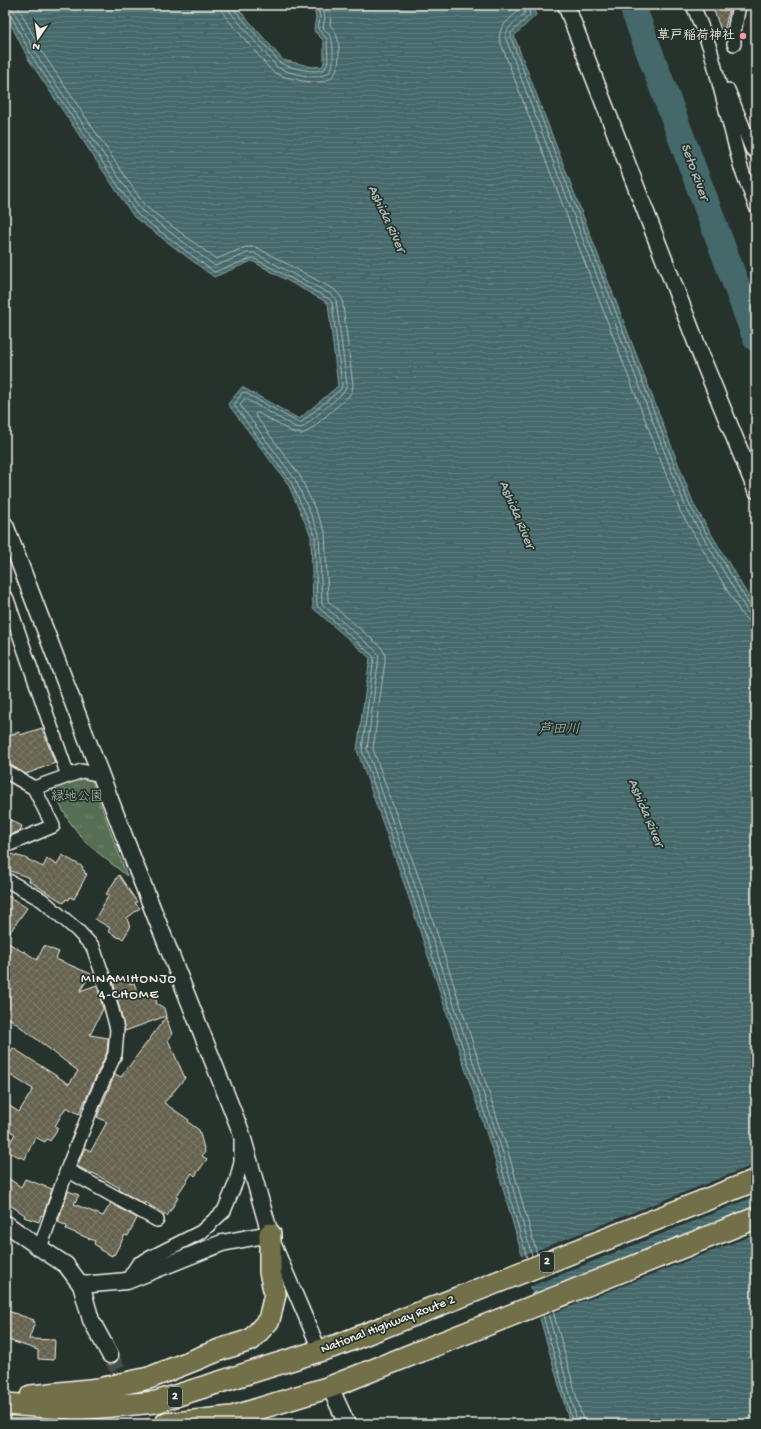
<svg xmlns="http://www.w3.org/2000/svg" width="761" height="1429" viewBox="0 0 761 1429" font-family="'Gochi Hand','Klee One',sans-serif">
<style>
.park{fill:url(#park-tufts);stroke:#a6b09e}
.water{fill:url(#water-rules);stroke:#8b9f9d}
.pier{fill:#26332d}
.lines{fill:none;stroke-linecap:round;stroke-linejoin:round}
.shore{stroke:#aebab6;stroke-width:1}
.river{stroke:#45686b;stroke-width:27}
.building{fill:url(#building-cross-hatch);stroke:#f4f1e8}
.tertiary-tunnel{stroke:#455049;stroke-width:16;stroke-dasharray:16 8;stroke-linecap:butt}
.minor-casing{stroke:#f4f1e8;stroke-width:16}
.tertiary-casing{stroke:#f4f1e8;stroke-width:19}
.trunk-casing{stroke:#f4f1e8;stroke-width:24}
.minor{stroke:#26332d;stroke-width:13}
.tertiary{stroke:#26332d;stroke-width:16}
.trunk{stroke:#71704a;stroke-width:21}
.poi-dot{fill:#ff9aa2;stroke:#26332d;stroke-width:1.5}
.labels{text-anchor:middle;dominant-baseline:central;stroke-width:3.5;stroke-linejoin:round;paint-order:stroke}
.shield{fill:#26332d;stroke:#b6b8b0;stroke-width:1}
.shield-label{font-size:12px;font-weight:bold;fill:#f4f1e8}
.poi-label{font-size:13px;font-weight:bold;fill:#f4f1e8;stroke:#26332d;text-anchor:end}
.park-label{font-size:13px;fill:#b5bdac;stroke:#26332d}
.street-label{font-size:13px;fill:#f4f1e8;stroke:#26332d}
.water-label{font-size:14px;font-style:italic;fill:#aebab6;stroke:#26332d}
.neighbourhood-label{font-size:14px;letter-spacing:1px;fill:#f4f1e8;stroke:#26332d}
</style>
<defs>
<pattern id="park-tufts" width="24" height="20" patternUnits="userSpaceOnUse"><rect width="24" height="20" fill="#576e53"/><path d="M3 7l-1-3M5 7V3M7 7l1-3M15 17l-1-3M17 17v-4M19 17l1-3" fill="none" stroke="#70836c"/></pattern>
<pattern id="water-rules" width="6" height="5" patternUnits="userSpaceOnUse"><rect width="6" height="5" fill="#45686b"/><path d="M0 2.5h6" fill="none" stroke="#607e80"/></pattern>
<pattern id="building-cross-hatch" width="8" height="8" patternUnits="userSpaceOnUse"><rect width="8" height="8" fill="#65624f"/><path d="M0 0l8 8M0 8l8-8" fill="none" stroke="#7c7968"/></pattern>
</defs>
<rect width="100%" height="100%" fill="#26332d"/>
<filter id="ink" filterUnits="userSpaceOnUse"><feTurbulence type="fractalNoise" baseFrequency=".025" numOctaves="2"/><feDisplacementMap in="SourceGraphic" scale="8" xChannelSelector="R" yChannelSelector="G"/><feConvolveMatrix kernelMatrix="1 2 1 2 8 2 1 2 1" color-interpolation-filters="sRGB"/></filter>
<g filter="url(#ink)">
<!-- park -->
<path class="park" d="M89 773 127 876 86 843 69 821 49 785Z"/>
<!-- water -->
<path class="water" d="M5 5H235L283 60 313 67 323 66 324 61V44L323 40 315 32 314 29 316 17 313 5H532L536 15 514 36 694 505 756 609V1424H570L493 1153 406 889 357 750 370 658 313 608 311 536 288 484 228 404 242 387 299 419 338 386 328 303 252 261 214 277 134 217 29 60 5 13Z"/>
<!-- pier -->
<path class="pier" d="M756 1164V1196L529 1287 520 1257Z
M756 1209V1234L538 1319 532 1297Z"/>
<g class="lines">
<!-- shore -->
<path class="shore" d="M17 5 42 52 145 206 216 259 246 247H256L335 290 342 298 353 385 352 391 349 396 310 430 302 434 294 433 258 413H256L255 415 300 476 325 531 328 601 381 647 385 654V661L373 749 421 884 507 1148 537 1254
M222 5V10L225 16C236 29 247 42 258 55 264 61 268 69 275 73 282 77 291 78 298 80 324 85 339 83 339 53 339 41 338 34 330 25L331 16 329 5
M228 5 230 12 277 67C287 73 322 82 330 71 334 65 333 58 333 52 333 39 332 37 323 28L325 17 322 5
M233 5 234 9 280 63C291 68 315 74 325 69L328 61 327 39 318 29 320 17 317 5
M517 5V12C509 20 497 27 500 41L680 511 742 615 747 620 756 622
M523 5 525 13C518 20 504 28 506 39L686 508 747 611 751 615 756 616
M528 5 530 15 511 33V38L690 506 751 608 756 611
M5 7 10 8 14 11 37 56 141 210 215 266 248 253H254L332 295 336 300 347 385 344 392 306 425 301 428 295 427 246 399H244L240 405 295 479 319 533 322 604 376 651 379 656 367 749 415 886 502 1150 532 1256
M5 12 10 14 33 58 137 214 214 272 253 258 329 299 332 302 342 385 341 389 300 423 297 422 244 392 242 393 234 405 291 482 315 535 317 606 374 657 362 750 410 888 497 1151 527 1258
M553 1311 584 1424
M548 1313 578 1424
M543 1315 573 1424"/>
<!-- river -->
<path class="river" d="M632 5 756 338"/>
</g>
<!-- building -->
<path class="building" d="M712 5H722L730 7 723 36Z
M42 728 55 763 26 774 5 762V737L19 732 20 735Z
M5 817 22 826 20 831 5 837Z
M11 852 10 854 25 858 43 867 47 859 57 865 62 855 83 867 82 869 85 871 84 873 87 874 74 899 70 897 69 900 66 899 64 903 29 881 30 878 5 869V854Z
M119 875 137 902 135 903 140 908 127 918 130 928 123 939 120 937 119 938 108 931 110 928 95 919 109 895 106 894Z
M5 894 27 908 5 939Z
M5 941 23 952 24 951 37 960 44 946 59 952 56 959 91 974 80 991 97 985 103 1009 90 1035 108 1038 107 1052 79 1114 66 1107 55 1126 58 1128 50 1141 47 1139 45 1142 35 1137 25 1159 5 1151 15 1134 5 1128V1103L19 1112 33 1089 5 1072V1060L13 1048 69 1084 78 1071 5 1015 8 1011 5 1008V982L9 978 5 974Z
M128 976 130 984 134 983 139 996 146 994 157 1001 156 1003 164 1008 166 1016 125 1031 113 981Z
M166 1017 172 1034 168 1040 185 1078 164 1103 189 1120 188 1122 199 1130 205 1152 202 1156 207 1159 195 1176 192 1173 176 1197 178 1198 167 1216 145 1202 144 1204 119 1190 120 1188 93 1173 92 1174 77 1166 85 1148 91 1151 107 1122 97 1117 115 1074 121 1077Z
M5 1176 21 1187 25 1179 52 1189 43 1216 41 1215 39 1222 24 1217 25 1215 5 1202Z
M68 1191 79 1195 74 1204 103 1216 111 1203 137 1218 128 1236 125 1235 114 1255 113 1254 112 1256 100 1250V1248L94 1244 95 1241 66 1229 67 1226 58 1222Z
M5 1310 34 1320 33 1322H35L29 1339 55 1340 54 1360 38 1359V1350L5 1339Z"/>
<g class="lines">
<!-- tertiary-tunnel -->
<path class="tertiary-tunnel" d="M110 1355 130 1392 145 1424"/>
<defs>
<path id="minor" d="M693 5 710 48 741 168 756 207
M734 44V32L739 5
M728 90 752 149 756 152
M5 599H7L68 776
M5 771 34 788 53 826 5 846
M34 788 82 771 101 775
M5 879 42 900 77 930 93 947 103 976 117 1029 115 1054 97 1094 67 1170 40 1248
M67 1170 157 1220
M273 1241 320 1351
M127 1281 138 1264 201 1232 224 1211 236 1182 241 1162V1142"/>
<path id="tertiary" d="M566 5 704 363 756 490
M5 525 134 862 241 1132 270 1234 222 1243 127 1281 81 1285
M5 1223 40 1248 66 1265 81 1285 91 1320 110 1355
M330 1387 347 1424"/>
<path id="trunk" d="M31 1396 99 1389 149 1378 222 1349 251 1340 269 1320 275 1294 270 1272V1234
M5 1404 79 1409 156 1402 338 1345 756 1180
M165 1424 232 1417 330 1387 756 1218"/>
</defs>
<!-- minor casing -->
<use href="#minor" class="minor-casing"/>
<!-- tertiary casing -->
<use href="#tertiary" class="tertiary-casing"/>
<!-- trunk casing -->
<use href="#trunk" class="trunk-casing"/>
<!-- minor -->
<use href="#minor" class="minor"/>
<!-- tertiary -->
<use href="#tertiary" class="tertiary"/>
<!-- trunk -->
<use href="#trunk" class="trunk"/>
</g>
</g>
<!-- markers -->
<circle class="poi-dot" cx="743" cy="36" r="4"/>
<g class="labels">
<!-- shield labels -->
<g class="shield">
<rect x="540" y="1252" width="14" height="20" rx="3"/>
<rect x="168" y="1387" width="14" height="20" rx="3"/>
</g>
<g class="shield-label">
<text x="547" y="1262">2</text>
<text x="175" y="1397">2</text>
</g>
<!-- poi labels -->
<g class="poi-label">
<text x="735" y="36">草戸稲荷神社</text>
</g>
<!-- park labels -->
<g class="park-label">
<text x="77" y="797">緑地公園</text>
</g>
<!-- street labels -->
<g class="street-label">
<text transform="translate(388 1325) rotate(-21)">National Highway Route 2</text>
</g>
<!-- water labels -->
<g class="water-label">
<text transform="translate(694 172) rotate(70)">Seto River</text>
<text transform="translate(386 219) rotate(65)">Ashida River</text>
<text transform="translate(516 515) rotate(67)">Ashida River</text>
<text x="559" y="730">芦田川</text>
<text transform="translate(645 813) rotate(67)">Ashida River</text>
</g>
<!-- neighbourhood labels -->
<g class="neighbourhood-label">
<text x="129" y="979">MINAMIHONJO<tspan x="129" dy="16">4-CHOME</tspan></text>
</g>
</g>
<!-- margin -->
<rect width="761" height="1429" fill="none" stroke="#26332d" stroke-width="20"/>
<rect x="10" y="10" width="741" height="1409" fill="none" stroke="#f4f1e8" stroke-width="1.5" filter="url(#ink)"/>
<!-- north arrow -->
<g transform="translate(38 38) rotate(193)" stroke="#26332d" stroke-width="3" paint-order="stroke">
<path d="M0-3L7 15L0 10L-7 15Z" fill="#f4f1e8"/>
<text y="-6" font-size="11" font-weight="bold" text-anchor="middle" fill="#f4f1e8">N</text>
</g>
</svg>
